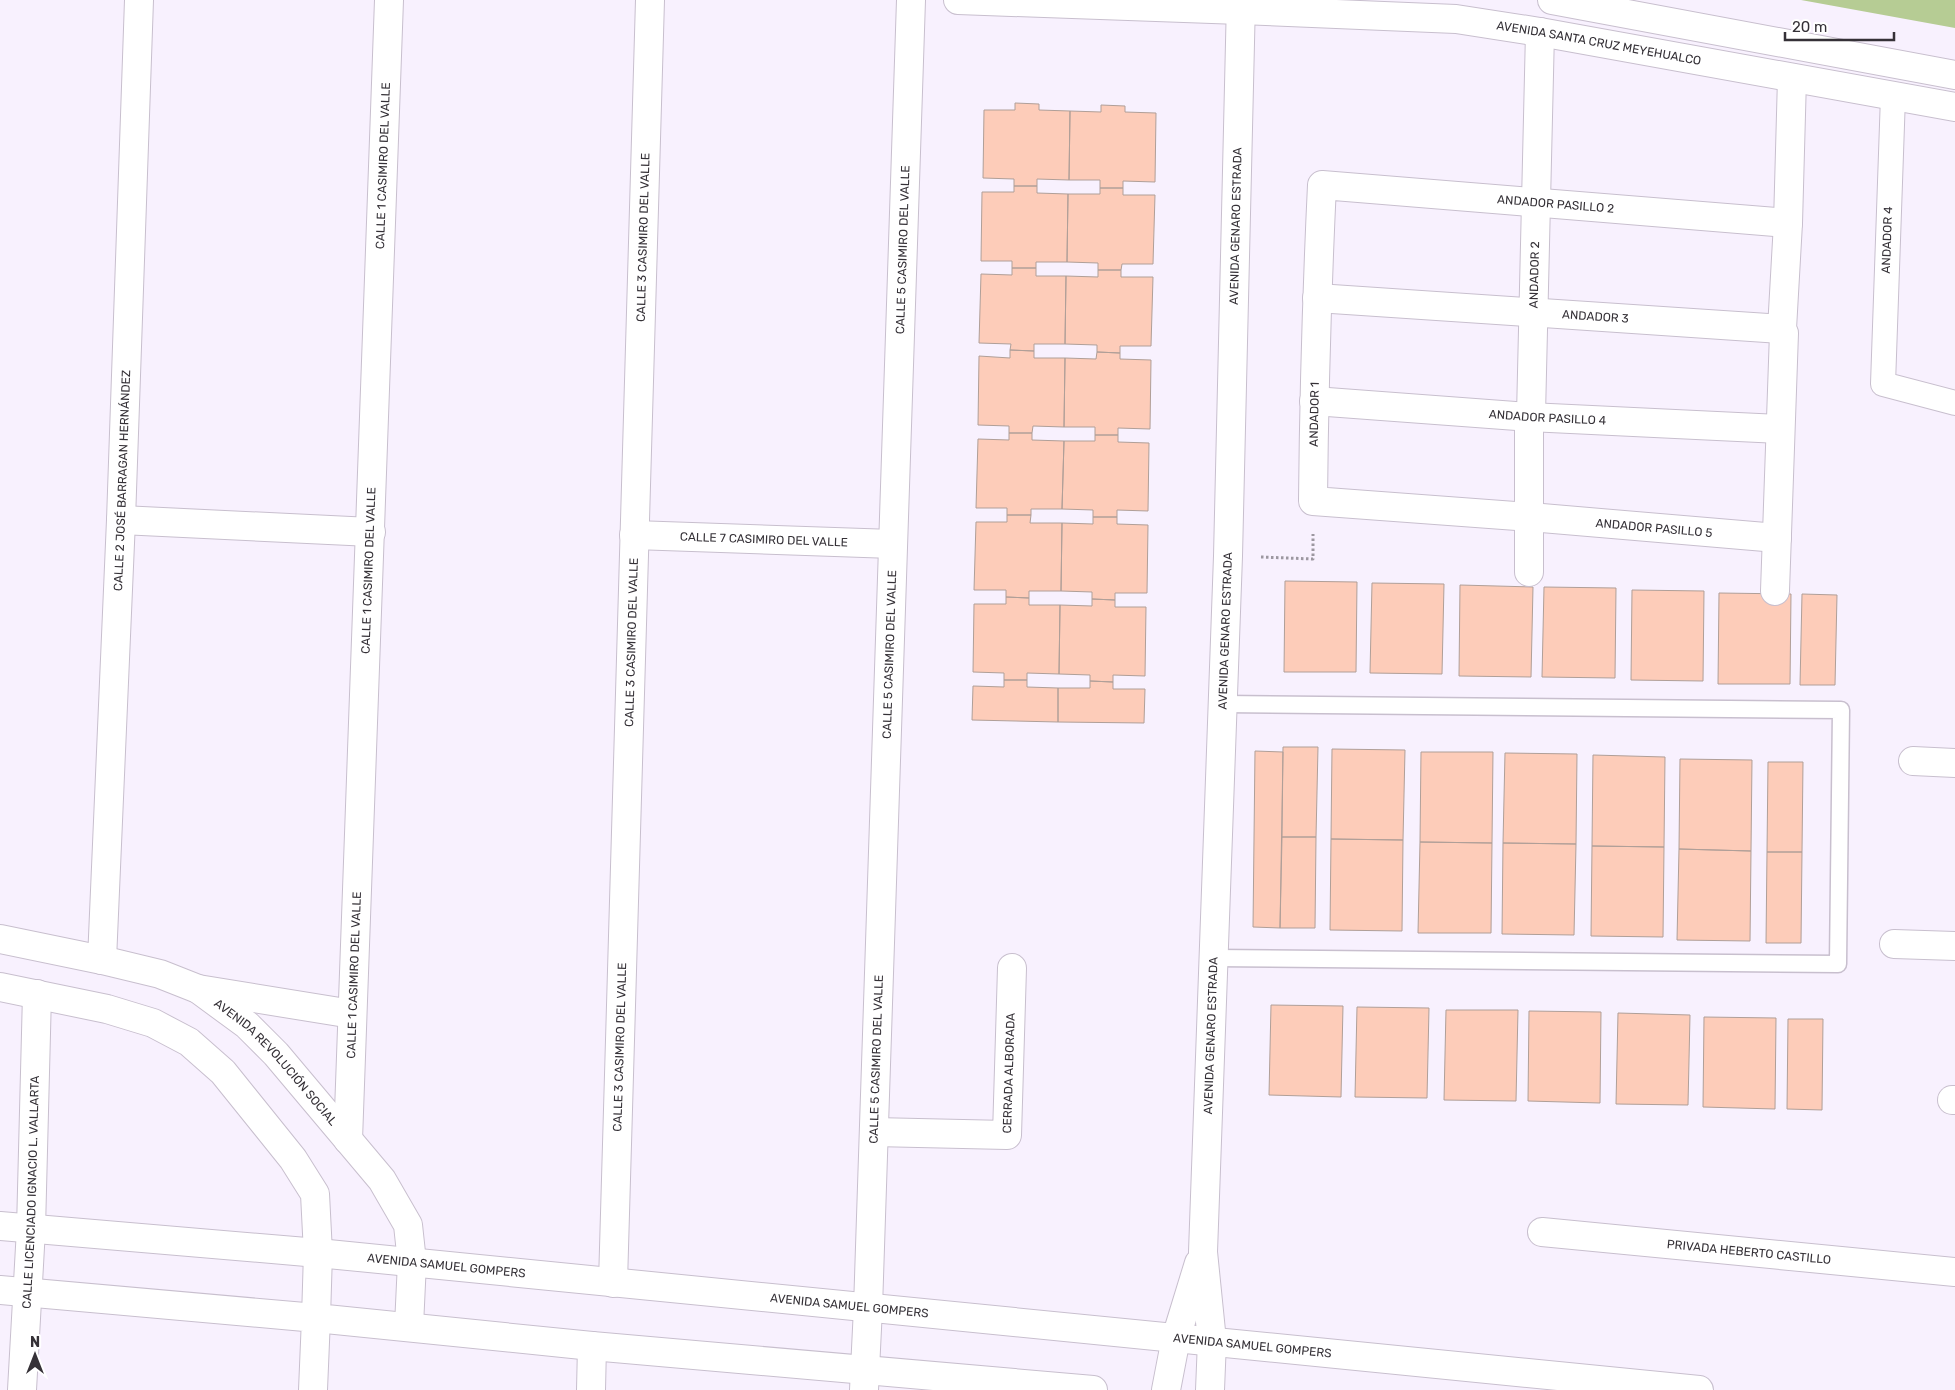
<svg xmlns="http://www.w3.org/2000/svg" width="1955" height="1390" viewBox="0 0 1955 1390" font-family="Rubik,sans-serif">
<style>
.green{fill:#b6cc94}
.building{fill:#fdccb9;stroke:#b09f98}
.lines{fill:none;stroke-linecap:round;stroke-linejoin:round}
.service-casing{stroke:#c8bfce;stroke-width:19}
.pedestrian-casing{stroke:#c8bfce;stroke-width:26}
.minor-casing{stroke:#c8bfce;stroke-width:30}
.tertiary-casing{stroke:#c8bfce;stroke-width:30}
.path{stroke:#9c97a0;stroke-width:3;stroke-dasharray:2.5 2.5;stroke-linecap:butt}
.service{stroke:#fff;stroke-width:16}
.pedestrian{stroke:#fff;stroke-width:24}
.minor{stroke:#fff;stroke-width:28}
.tertiary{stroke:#fff;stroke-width:28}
.labels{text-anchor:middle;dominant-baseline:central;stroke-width:4;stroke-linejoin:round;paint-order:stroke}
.street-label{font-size:12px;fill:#353137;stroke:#fff}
</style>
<rect width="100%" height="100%" fill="#f8f1fe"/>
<!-- green -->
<path class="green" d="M1801 0H1955V28Z"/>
<!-- building -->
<path class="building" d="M1015 103 1039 104V110L1070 111 1069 180 1037 179V186H1014V179L983 178 984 110H1015Z
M1101 105 1125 106V112L1156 113 1155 182 1123 181V188H1100V180H1069L1070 111 1101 112Z
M1014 186H1037V193L1068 194 1067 262H1036V268H1012V261H981L982 192H1014Z
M1100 188H1123V195H1155L1153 264H1122L1121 270H1098V263L1067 262 1068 194H1100Z
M1012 268H1036V276H1066L1065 344H1034V351L1010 350 1011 344 979 343 981 274 1012 275Z
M1098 270H1121V277H1153L1151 346H1120V353L1097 352V345L1065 344 1066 276 1098 277Z
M1010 350 1034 351V358H1065L1064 427 1033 426 1032 433H1009V426L978 425 979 356 1010 358Z
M1097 352 1120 353V359L1151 360 1150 429 1118 428V435H1095V427H1064L1065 358 1096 359Z
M1009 433H1032V440L1064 441 1062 509H1031V515H1007V508H976L978 439 1009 440Z
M1095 435H1118V442L1149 443 1148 511 1117 510V517H1093V510L1062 509 1064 441H1095Z
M1007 515H1031L1030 523H1062L1061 591H1029V598L1006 597V590H974L976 522H1007Z
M1093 517H1117V524L1148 525 1147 593H1115V600L1092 599V592L1061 591 1062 523 1093 524Z
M1285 581 1357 582 1356 672H1284Z
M1372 583 1444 584 1442 674 1370 673Z
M1460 585 1533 587 1531 677 1459 676Z
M1544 587 1616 588 1615 678 1542 677Z
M1632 590 1704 591 1703 681 1631 680Z
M1719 593 1791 594 1790 684H1718Z
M1802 594 1837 595 1835 685H1800Z
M1006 597 1029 598V605H1060L1059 674 1027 673V680H1004V673L973 672 974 604H1006Z
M1092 599 1115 600V607H1146L1145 676 1113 675V682L1090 681V675L1059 674 1060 605 1092 606Z
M1004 680H1027V687L1058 688V722L972 720 973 686 1004 687Z
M1090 681 1113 682V689H1145L1144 723 1058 722V688H1090Z
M1283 747H1318L1316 837H1282Z
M1332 749 1405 750 1403 840 1331 839Z
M1255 751 1283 752 1280 928 1253 927Z
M1421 752H1493L1492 843 1420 842Z
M1505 753 1577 754 1576 844 1503 843Z
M1593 755 1665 757 1664 847 1592 846Z
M1680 759 1752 760 1751 851 1679 849Z
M1768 762H1803L1802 852H1767Z
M1282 837H1316L1315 928H1280Z
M1331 839 1403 840 1402 931 1330 930Z
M1420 842 1492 843 1491 933H1418Z
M1503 843 1576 844 1574 935 1502 934Z
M1592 846 1664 847 1663 937 1591 936Z
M1679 849 1751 851 1750 941 1677 940Z
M1767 852H1802L1801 943H1766Z
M1271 1005 1343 1006 1341 1097 1269 1095Z
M1357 1007 1429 1008 1427 1098 1355 1097Z
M1446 1010H1518L1516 1101 1444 1100Z
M1529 1011 1601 1012 1600 1103 1528 1101Z
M1618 1013 1690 1015 1688 1105 1616 1104Z
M1704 1017 1776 1018 1775 1109 1703 1107Z
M1788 1019H1823L1822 1110 1787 1109Z"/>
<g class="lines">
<defs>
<path id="service" d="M1213 958 1838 964 1841 710 1223 704"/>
<path id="pedestrian" d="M1893 96 1883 384 1955 403"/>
<g id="minor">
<path d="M958 0 1240 10"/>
<path id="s1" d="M1317 298 1782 329"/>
<path id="s2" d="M1314 401 1529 417 1780 429"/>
<path d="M121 520 371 532"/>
<path id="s3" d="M634 535 893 544"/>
<path id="s4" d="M1777 538 1530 517 1313 501C1314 395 1317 290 1322 185L1788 223"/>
<path id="s5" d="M1529 572V417L1531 415 1540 32"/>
<path d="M1775 591 1784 333 1782 329 1788 223 1792 78"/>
<path d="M1913 761 1955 763"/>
<path d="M1894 944 1955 946"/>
<path id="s6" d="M102 960 121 520 139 0"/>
<path d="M198 989 352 1014"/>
<path d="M1952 1100H1955"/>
<path id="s7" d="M874 1132 1007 1135 1012 968"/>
<path id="s8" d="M348 1140 389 0"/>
<path d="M0 1226 318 1253"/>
<path id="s9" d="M1542 1232 1955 1272"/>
<path id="s10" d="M613 1283 650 0"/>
<path d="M0 1290 316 1318 313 1390"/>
<path id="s11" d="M22 1390 31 1229 37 994"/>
<path d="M591 1390 592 1346"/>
<path id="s12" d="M864 1390 868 1308 911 0"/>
</g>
<g id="tertiary">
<path d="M1552 0 1955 75"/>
<path id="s13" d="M1240 10 1456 19 1540 32 1955 107"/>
<path id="s14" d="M0 939 102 960 160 974 198 989 247 1025 276 1054 382 1180 408 1225 412 1262 409 1326"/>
<path d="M0 987 107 1009 153 1023 189 1042 223 1072 293 1159 315 1194 318 1253 316 1318 592 1346 1093 1390"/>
<path id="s15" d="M318 1253 1699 1390"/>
<path d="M1166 1390 1176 1338 1199 1263"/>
<path id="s16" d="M1210 1390 1212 1341 1203 1252 1228 556 1241 0"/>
</g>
</defs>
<!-- service casing -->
<use href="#service" class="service-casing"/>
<!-- pedestrian casing -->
<use href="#pedestrian" class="pedestrian-casing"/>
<!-- minor casing -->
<use href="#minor" class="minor-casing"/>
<!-- tertiary casing -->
<use href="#tertiary" class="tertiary-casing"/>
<!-- path -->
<path class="path" d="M1261 557 1313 559V534"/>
<!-- service -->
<use href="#service" class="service"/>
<!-- pedestrian -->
<use href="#pedestrian" class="pedestrian"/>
<!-- minor -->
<use href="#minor" class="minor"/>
<!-- tertiary -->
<use href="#tertiary" class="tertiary"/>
</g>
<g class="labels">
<!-- street labels -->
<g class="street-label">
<text stroke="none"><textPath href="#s13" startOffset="361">AVENIDA SANTA CRUZ MEYEHUALCO</textPath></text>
<text stroke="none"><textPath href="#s8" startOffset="975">CALLE 1 CASIMIRO DEL VALLE</textPath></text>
<text stroke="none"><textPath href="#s4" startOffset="1016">ANDADOR PASILLO 2</textPath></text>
<text stroke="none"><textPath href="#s16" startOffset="1165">AVENIDA GENARO ESTRADA</textPath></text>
<text stroke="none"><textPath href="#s10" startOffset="1046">CALLE 3 CASIMIRO DEL VALLE</textPath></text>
<text transform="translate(1887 240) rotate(-88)">ANDADOR 4</text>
<text stroke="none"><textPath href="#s12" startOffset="1141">CALLE 5 CASIMIRO DEL VALLE</textPath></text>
<text stroke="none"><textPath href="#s5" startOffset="298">ANDADOR 2</textPath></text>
<text stroke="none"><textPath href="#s1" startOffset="279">ANDADOR 3</textPath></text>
<text stroke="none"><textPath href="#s4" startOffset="552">ANDADOR 1</textPath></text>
<text stroke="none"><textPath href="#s2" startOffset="234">ANDADOR PASILLO 4</textPath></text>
<text stroke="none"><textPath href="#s6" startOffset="480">CALLE 2 JOSÉ BARRAGAN HERNÁNDEZ</textPath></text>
<text transform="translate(1654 528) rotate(5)">ANDADOR PASILLO 5</text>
<text stroke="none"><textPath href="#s3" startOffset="130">CALLE 7 CASIMIRO DEL VALLE</textPath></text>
<text stroke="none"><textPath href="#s8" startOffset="570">CALLE 1 CASIMIRO DEL VALLE</textPath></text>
<text stroke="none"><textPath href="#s16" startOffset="760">AVENIDA GENARO ESTRADA</textPath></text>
<text stroke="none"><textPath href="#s10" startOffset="641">CALLE 3 CASIMIRO DEL VALLE</textPath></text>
<text stroke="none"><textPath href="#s12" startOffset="736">CALLE 5 CASIMIRO DEL VALLE</textPath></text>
<text stroke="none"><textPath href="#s8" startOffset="165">CALLE 1 CASIMIRO DEL VALLE</textPath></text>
<text stroke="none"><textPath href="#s16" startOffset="355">AVENIDA GENARO ESTRADA</textPath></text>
<text stroke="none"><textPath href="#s10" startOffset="236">CALLE 3 CASIMIRO DEL VALLE</textPath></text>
<text stroke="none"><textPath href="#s12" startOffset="331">CALLE 5 CASIMIRO DEL VALLE</textPath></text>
<text stroke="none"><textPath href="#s14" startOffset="312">AVENIDA REVOLUCIÓN SOCIAL</textPath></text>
<text stroke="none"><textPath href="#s7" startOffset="195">CERRADA ALBORADA</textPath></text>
<text stroke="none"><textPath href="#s11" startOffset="198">CALLE LICENCIADO IGNACIO L. VALLARTA</textPath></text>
<text stroke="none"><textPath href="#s9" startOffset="208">PRIVADA HEBERTO CASTILLO</textPath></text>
<text stroke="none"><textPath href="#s15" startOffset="129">AVENIDA SAMUEL GOMPERS</textPath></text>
<text stroke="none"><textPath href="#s15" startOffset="534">AVENIDA SAMUEL GOMPERS</textPath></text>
<text stroke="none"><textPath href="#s15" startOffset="939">AVENIDA SAMUEL GOMPERS</textPath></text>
</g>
</g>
<!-- north arrow -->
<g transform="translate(35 1355)" stroke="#ffffff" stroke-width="4" paint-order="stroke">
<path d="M0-4L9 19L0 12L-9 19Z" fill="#353137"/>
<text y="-8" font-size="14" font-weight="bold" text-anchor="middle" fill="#353137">N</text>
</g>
<!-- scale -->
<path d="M1785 32v8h109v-8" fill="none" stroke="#353137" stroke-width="2.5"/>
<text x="1792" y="32" font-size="15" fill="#353137" stroke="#ffffff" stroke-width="4" paint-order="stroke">20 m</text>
</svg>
